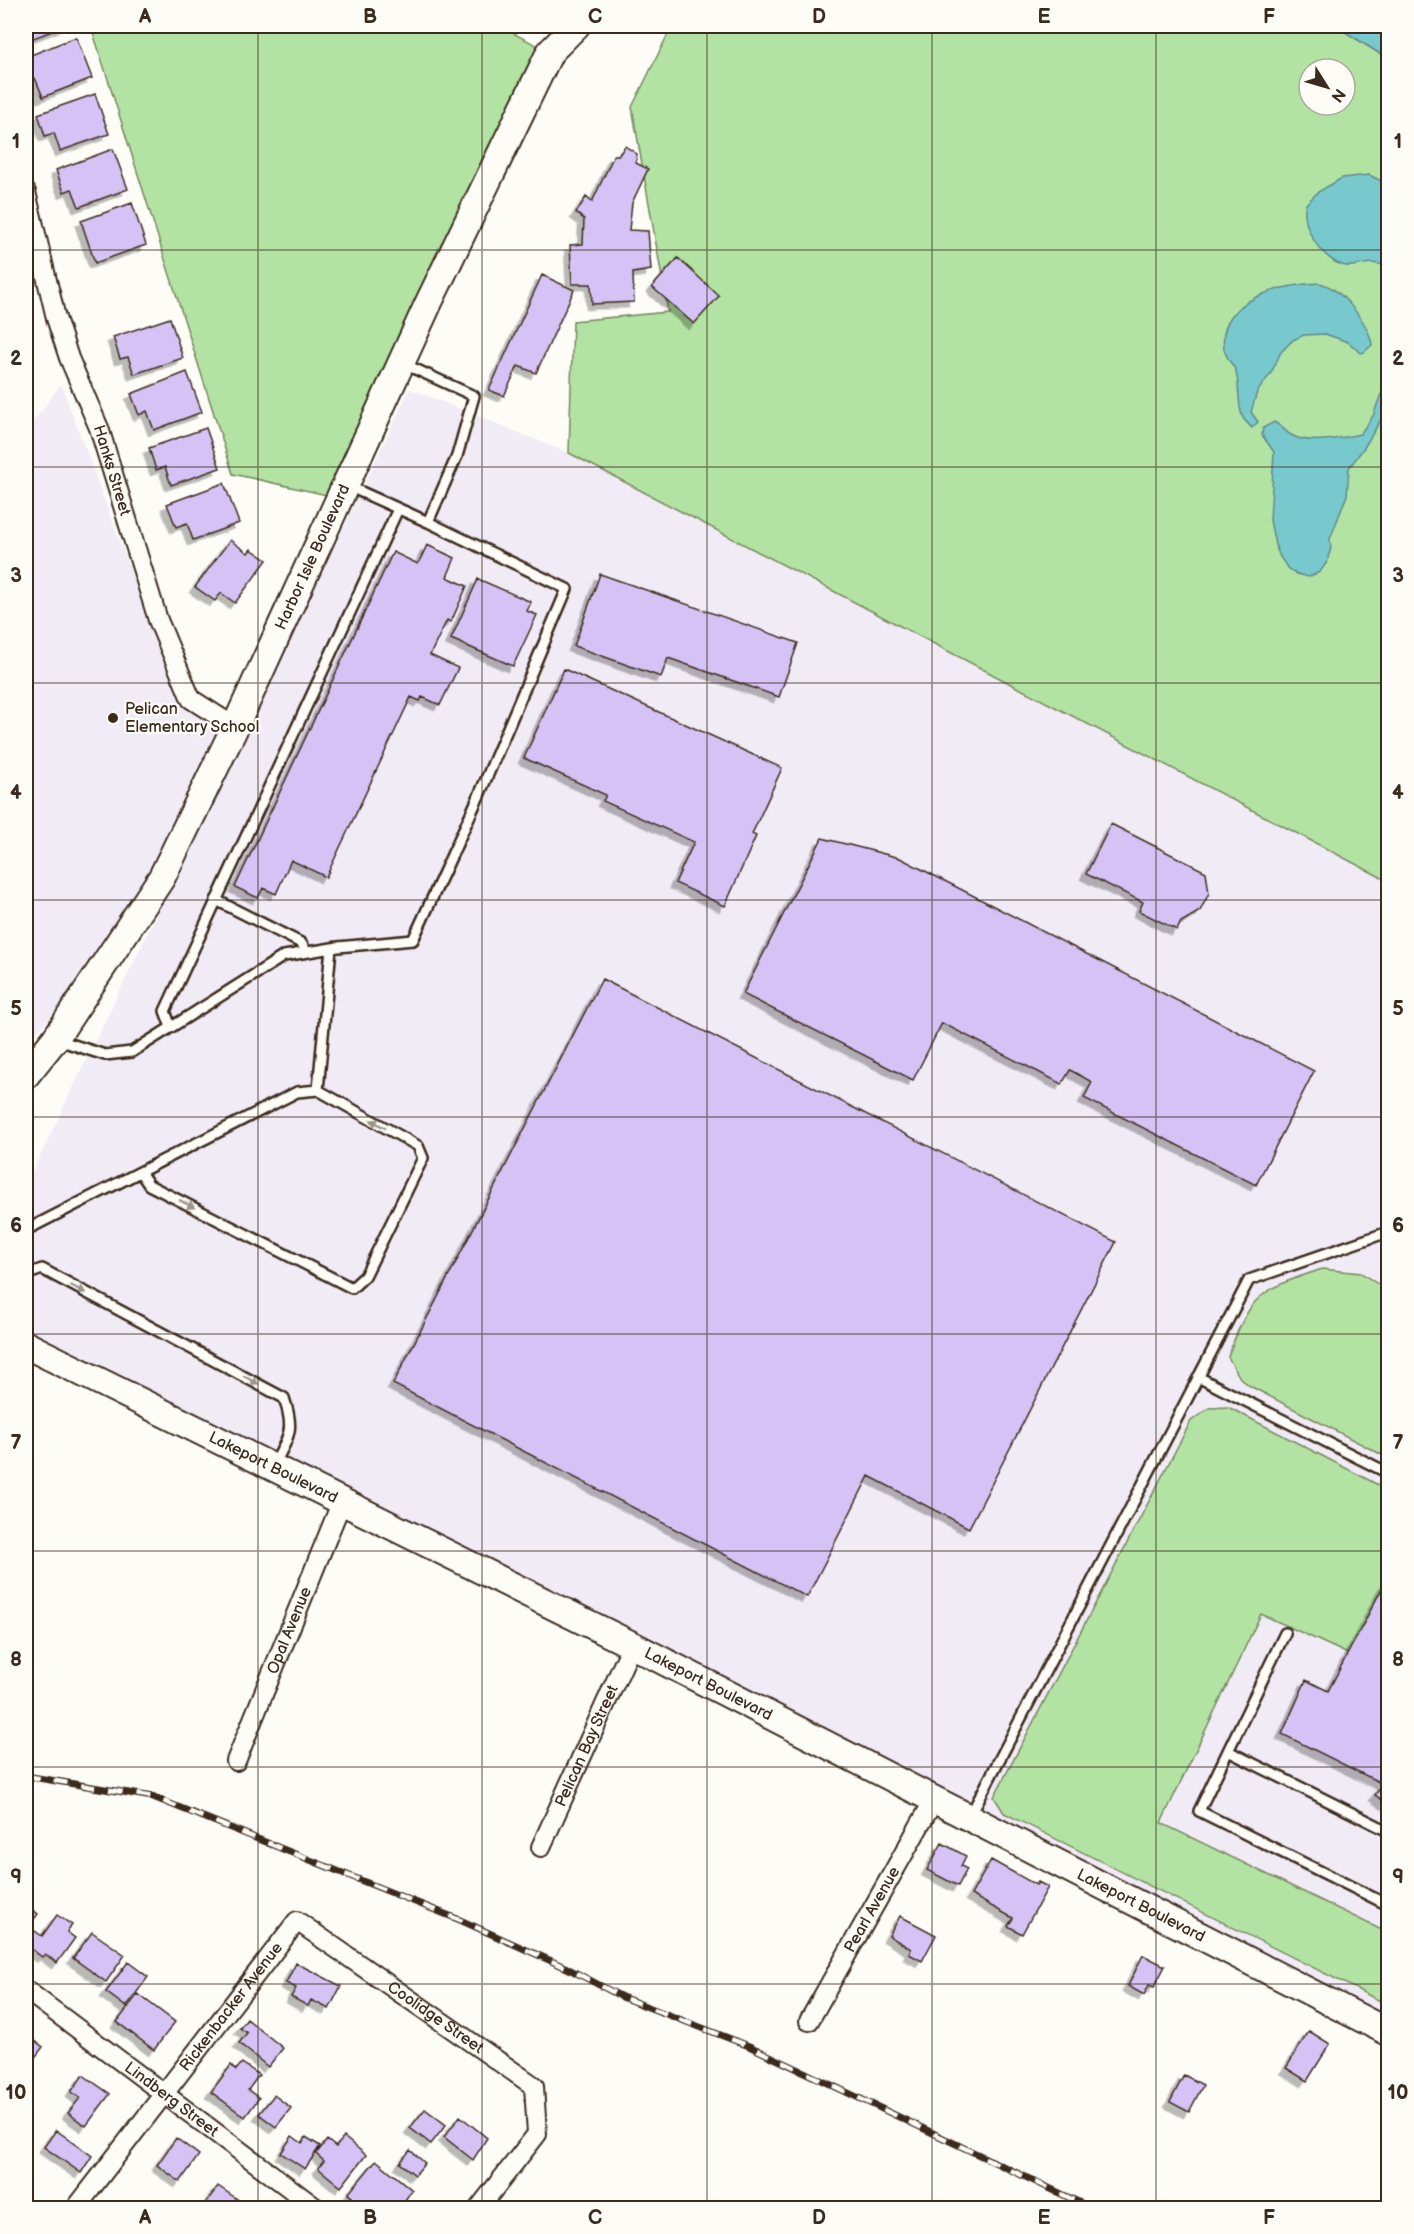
<svg xmlns="http://www.w3.org/2000/svg" width="1414" height="2234" viewBox="0 0 1414 2234" font-family="'Balsamiq Sans',sans-serif">
<style>
.built{fill:#f1ebf6}
.green{fill:#b3e3a3;stroke:#778660;stroke-width:1.5;fill-rule:evenodd}
.water{fill:#78c9ce;stroke:#608988;stroke-width:1.5}
.building{fill:#d5c3f5;stroke:#3b2a1e;stroke-width:1.5;filter:url(#shadow)}
.lines{fill:none;stroke-linecap:round;stroke-linejoin:round}
.lane-casing{stroke:#3b2a1e;stroke-width:14}
.street-casing{stroke:#3b2a1e;stroke-width:22}
.secondary-casing{stroke:#3b2a1e;stroke-width:30}
.lane{stroke:#fdfcf7;stroke-width:9}
.street{stroke:#fdfcf7;stroke-width:18}
.secondary{stroke:#fdfcf7;stroke-width:26}
.rail-casing{stroke:#3b2a1e;stroke-width:7}
.rail{stroke:#fdfcf7;stroke-width:4.5;stroke-dasharray:14;stroke-linecap:butt}
.oneway{fill:#9c938a}
.grid{fill:none;stroke:#3b2a1e;stroke-width:1.5;stroke-opacity:0.55}
.poi-dot{fill:#3b2a1e;stroke:#fdfcf7;stroke-width:2}
.labels{text-anchor:middle;dominant-baseline:central;stroke-width:4.5;stroke-linejoin:round;paint-order:stroke}
.street-label{font-size:16px;fill:#3b2a1e;stroke:#fdfcf7}
.poi-label{font-size:16px;fill:#3b2a1e;stroke:#fdfcf7;text-anchor:start}
.neatline{fill:none;stroke:#3b2a1e;stroke-width:2}
.grid-label{font-size:20px;text-anchor:middle;font-weight:bold;fill:#3b2a1e}
</style>
<defs>
<filter id="shadow"><feDropShadow dx="-5.5" dy="5.5" stdDeviation="0" flood-color="#0004"/></filter>
</defs>
<rect width="100%" height="100%" fill="#fdfcf7"/>
<filter id="ink" filterUnits="userSpaceOnUse"><feTurbulence type="fractalNoise" baseFrequency=".0167" numOctaves="2"/><feDisplacementMap in="SourceGraphic" scale="12" xChannelSelector="R" yChannelSelector="G"/><feConvolveMatrix kernelMatrix="1 2 1 2 8 2 1 2 1" color-interpolation-filters="sRGB"/></filter>
<g filter="url(#ink)">
<!-- built -->
<path class="built" d="M61 384 181 705 218 731 149 873 64 1001 26 1045V432Z
M410 389 569 453 1388 881V2017L26 1329V1185Z"/>
<!-- green -->
<path class="green" d="M91 26H499L550 52 340 498 233 474Z
M672 26H1336L1388 59V881L569 453 573 321 668 312 632 107ZM1309 69H1345V105H1309Z
M1322 1269 1361 1273 1388 1291V1458L1250 1386 1240 1378 1228 1357C1234 1339 1242 1317 1255 1302 1271 1284 1300 1277 1322 1269Z
M1228 1407 1388 1490V1577L1348 1654 1261 1614 1161 1823 1388 1933V2005L1004 1813 994 1797 1191 1421 1209 1408Z"/>
<!-- water -->
<path class="water" d="M1336 26H1388V59Z
M1369 175 1388 184V266C1381 264 1373 262 1365 264 1359 265 1353 267 1346 266 1324 263 1299 226 1306 204L1318 192 1342 178Z
M1319 283C1341 287 1369 324 1372 345L1364 352 1361 353 1348 342 1325 334 1304 335 1293 340 1281 352 1271 373 1257 392 1251 412 1258 422 1252 428C1249 425 1245 421 1243 418 1237 405 1240 386 1236 372 1233 363 1225 358 1224 348 1217 299 1283 284 1319 283Z
M1385 391H1388V408L1365 446 1349 468 1347 495 1330 539 1331 548 1327 562 1320 572 1309 577 1296 574 1288 569 1280 557 1275 545 1270 520 1274 452 1262 435 1263 428 1274 422C1282 426 1286 433 1293 436 1312 445 1341 438 1360 434L1373 416 1381 394Z"/>
<!-- building -->
<path class="building" d="M26 26H65L26 41Z
M76 37 92 78 43 97 35 78 27 81 26 57Z
M95 94 109 134 60 151 54 133 45 136 38 114Z
M625 146 637 154 636 163 648 169 632 203 629 230 648 231 651 270 633 273 634 302 592 304 591 284H572L570 245 583 244 584 219 576 213 586 197 592 202 614 155H619Z
M113 149 128 189 79 207 72 189 64 192 56 170Z
M132 203 146 245 95 263 81 221Z
M678 258 719 296 694 324 652 287Z
M542 275 574 290 536 373 518 366 504 396 489 390Z
M170 318 183 358 134 374 128 357 120 359 113 337Z
M187 372 202 412 154 430 147 411 139 415 131 394Z
M206 428 220 468 171 485 165 467 156 470 149 448Z
M224 483 239 523 193 540 187 523 176 527 167 504Z
M230 540 248 553 251 549 267 560 235 603 221 593 215 601 195 587Z
M427 545 455 558 447 577 467 586 451 622 447 620 430 655 458 668 440 705 422 697 420 701 411 697 326 877 291 860 276 894 263 888 258 898 235 887 393 552 418 564Z
M600 574 798 643 779 697 668 658 661 677 574 646Z
M478 579 531 602 527 611 537 615 513 666 451 639Z
M564 669 782 768 752 834 756 836 725 906 675 883 694 842 603 801 606 795 524 758Z
M26 760 32 765 26 774Z
M1111 824 1206 872 1209 893 1200 911 1181 922 1177 930 1139 911 1143 902 1086 874Z
M822 838 900 858 1314 1071 1256 1185 1084 1098 1092 1082 1070 1070 1062 1084 942 1023 913 1080 743 994Z
M602 979 1116 1242 969 1528 869 1476 807 1597 393 1384Z
M1388 1577V1804L1375 1795 1383 1784 1282 1734 1306 1680 1328 1691Z
M942 1843 966 1856 961 1866 967 1869 958 1886 927 1870Z
M991 1860 1036 1885 1038 1882 1048 1887 1022 1934 1008 1926 1013 1918 971 1895Z
M26 1905 38 1914 26 1930Z
M57 1915 72 1925 67 1932 75 1938 57 1963 45 1954 42 1957 26 1945V1938L32 1929 42 1936Z
M900 1916 936 1935 922 1961 909 1954 911 1949 889 1936Z
M92 1932 125 1955 106 1982 73 1958Z
M1143 1955 1165 1966 1154 1987 1149 1985 1144 1995 1128 1986Z
M128 1962 148 1977 126 2007 106 1992Z
M296 1963 341 1986 329 2009 311 2000 308 2006 291 1997 296 1988 286 1983Z
M138 1994 175 2022 154 2050 117 2022Z
M247 2019 283 2048 268 2067 239 2043 247 2033 240 2028Z
M1309 2031 1330 2044 1307 2081 1286 2068Z
M26 2034 43 2047 26 2069Z
M242 2063 259 2075 248 2090 259 2098 245 2117 211 2092 231 2065 236 2070Z
M83 2075 110 2094 86 2126 68 2113 80 2098 71 2092Z
M1184 2075 1203 2085 1189 2112 1170 2102Z
M274 2095 291 2108 276 2127 259 2114Z
M425 2109 446 2125 431 2144 410 2128Z
M460 2116 487 2138 473 2160 444 2137Z
M56 2130 92 2156 81 2173 44 2147Z
M292 2136 302 2143 306 2137 320 2146 305 2169 281 2153Z
M344 2137 366 2155 341 2187 318 2168 324 2161 316 2154 327 2140 336 2147Z
M176 2138 199 2155 180 2182 157 2165Z
M410 2150 425 2163 415 2175 400 2163Z
M376 2160 412 2190 405 2200 415 2208H343L352 2197 348 2194Z
M218 2186 240 2201 236 2208H202Z"/>
<g class="lines">
<defs>
<path id="lane" d="M402 363 474 396 457 456 428 522
M216 900 301 943 307 952
M171 1027 165 1011 398 509
M58 1040 105 1055 132 1052 284 956 338 947 413 940 478 798 567 589 428 522 348 486
M318 1090 331 948
M26 1230 297 1092 318 1090 418 1146 423 1158 365 1276 352 1288 149 1185 140 1172
M26 1275 42 1269 284 1398C295 1430 289 1436 274 1465
M1198 1377 1388 1473
M1285 1633 1199 1811 1388 1905
M1228 1751 1388 1831
M970 1816 1249 1280 1388 1232"/>
<g id="street">
<path id="s1" d="M26 192 56 318 69 358 99 428 158 620 191 699 235 727"/>
<path id="s2" d="M236 1761 342 1501"/>
<path id="s3" d="M541 1847 632 1645"/>
<path id="s4" d="M26 1990 316 2208"/>
<path id="s5" d="M809 2021 934 1800"/>
<path id="s6" d="M76 2208 297 1921 534 2086 537 2134 479 2208"/>
</g>
<g id="secondary">
<path id="s7" d="M26 1075 55 1039 162 877 235 727 429 302 550 52 576 26"/>
<path id="s8" d="M26 1345 632 1645 1388 2032"/>
</g>
</defs>
<!-- lane casing -->
<use href="#lane" class="lane-casing"/>
<!-- street casing -->
<use href="#street" class="street-casing"/>
<!-- secondary casing -->
<use href="#secondary" class="secondary-casing"/>
<!-- lane -->
<use href="#lane" class="lane"/>
<!-- street -->
<use href="#street" class="street"/>
<!-- secondary -->
<use href="#secondary" class="secondary"/>
<defs>
<path id="rail" d="M26 1776 153 1797 460 1920 567 1968 622 1997 749 2046 1091 2208"/>
</defs>
<!-- rail casing -->
<use href="#rail" class="rail-casing"/>
<!-- rail -->
<use href="#rail" class="rail"/>
</g>
<!-- one-way arrows -->
<defs><path id="oneway-solid" d="M-6-.8H1V-3.2L6.5 0L1 3.2V.8H-6Z" transform="scale(1.5)"/></defs>
<g class="oneway">
<use href="#oneway-solid" transform="translate(378 1124) rotate(-151)"/>
<use href="#oneway-solid" transform="translate(187 1204) rotate(27)"/>
<use href="#oneway-solid" transform="translate(78 1289) rotate(28)"/>
<use href="#oneway-solid" transform="translate(251 1380) rotate(28)"/>
</g>
</g>
<!-- grid -->
<path class="grid" d="M258 26V2208M482 26V2208M707 26V2208M932 26V2208M1156 26V2208M26 250H1388M26 467H1388M26 683H1388M26 900H1388M26 1117H1388M26 1334H1388M26 1551H1388M26 1767H1388M26 1984H1388"/>
<!-- markers -->
<circle class="poi-dot" cx="113" cy="718" r="6"/>
<g class="labels">
<!-- street labels -->
<g class="street-label">
<text stroke="none"><textPath href="#s1" startOffset="292">Hanks Street</textPath></text>
<text stroke="none"><textPath href="#s7" startOffset="594">Harbor Isle Boulevard</textPath></text>
<text stroke="none"><textPath href="#s8" startOffset="276">Lakeport Boulevard</textPath></text>
<text stroke="none"><textPath href="#s2" startOffset="141">Opal Avenue</textPath></text>
<text stroke="none"><textPath href="#s8" startOffset="762">Lakeport Boulevard</textPath></text>
<text stroke="none"><textPath href="#s3" startOffset="111">Pelican Bay Street</textPath></text>
<text stroke="none"><textPath href="#s8" startOffset="1248">Lakeport Boulevard</textPath></text>
<text stroke="none"><textPath href="#s5" startOffset="128">Pearl Avenue</textPath></text>
<text stroke="none"><textPath href="#s6" startOffset="254">Rickenbacker Avenue</textPath></text>
<text stroke="none"><textPath href="#s6" startOffset="531">Coolidge Street</textPath></text>
<text stroke="none"><textPath href="#s4" startOffset="182">Lindberg Street</textPath></text>
</g>
<!-- poi labels -->
<g class="poi-label">
<text x="125" y="709">Pelican<tspan x="125" dy="18">Elementary School</tspan></text>
</g>
</g>
<!-- margin -->
<rect width="1414" height="2234" fill="none" stroke="#fdfcf7" stroke-width="66"/>
<!-- north arrow -->
<g transform="translate(1327 87) rotate(127)"><circle r="28" fill="#fdfcf7" stroke="#afa8a0" stroke-width="1.5"/>
<path d="M0-4.5L10 22L0 15L-10 22Z" fill="#3b2a1e"/>
<text y="-9" font-size="16" font-weight="bold" text-anchor="middle" fill="#3b2a1e">N</text>
</g>
<rect x="33" y="33" width="1348" height="2168" class="neatline"/>
<g class="grid-label">
<text x="145" y="23">A</text>
<text x="370" y="23">B</text>
<text x="595" y="23">C</text>
<text x="819" y="23">D</text>
<text x="1044" y="23">E</text>
<text x="1269" y="23">F</text>
<text x="16" y="148">1</text>
<text x="1398" y="148">1</text>
<text x="16" y="365">2</text>
<text x="1398" y="365">2</text>
<text x="16" y="582">3</text>
<text x="1398" y="582">3</text>
<text x="16" y="799">4</text>
<text x="1398" y="799">4</text>
<text x="16" y="1015">5</text>
<text x="1398" y="1015">5</text>
<text x="16" y="1232">6</text>
<text x="1398" y="1232">6</text>
<text x="16" y="1449">7</text>
<text x="1398" y="1449">7</text>
<text x="16" y="1666">8</text>
<text x="1398" y="1666">8</text>
<text x="16" y="1883">9</text>
<text x="1398" y="1883">9</text>
<text x="16" y="2099">10</text>
<text x="1398" y="2099">10</text>
<text x="145" y="2224">A</text>
<text x="370" y="2224">B</text>
<text x="595" y="2224">C</text>
<text x="819" y="2224">D</text>
<text x="1044" y="2224">E</text>
<text x="1269" y="2224">F</text>
</g>
</svg>
